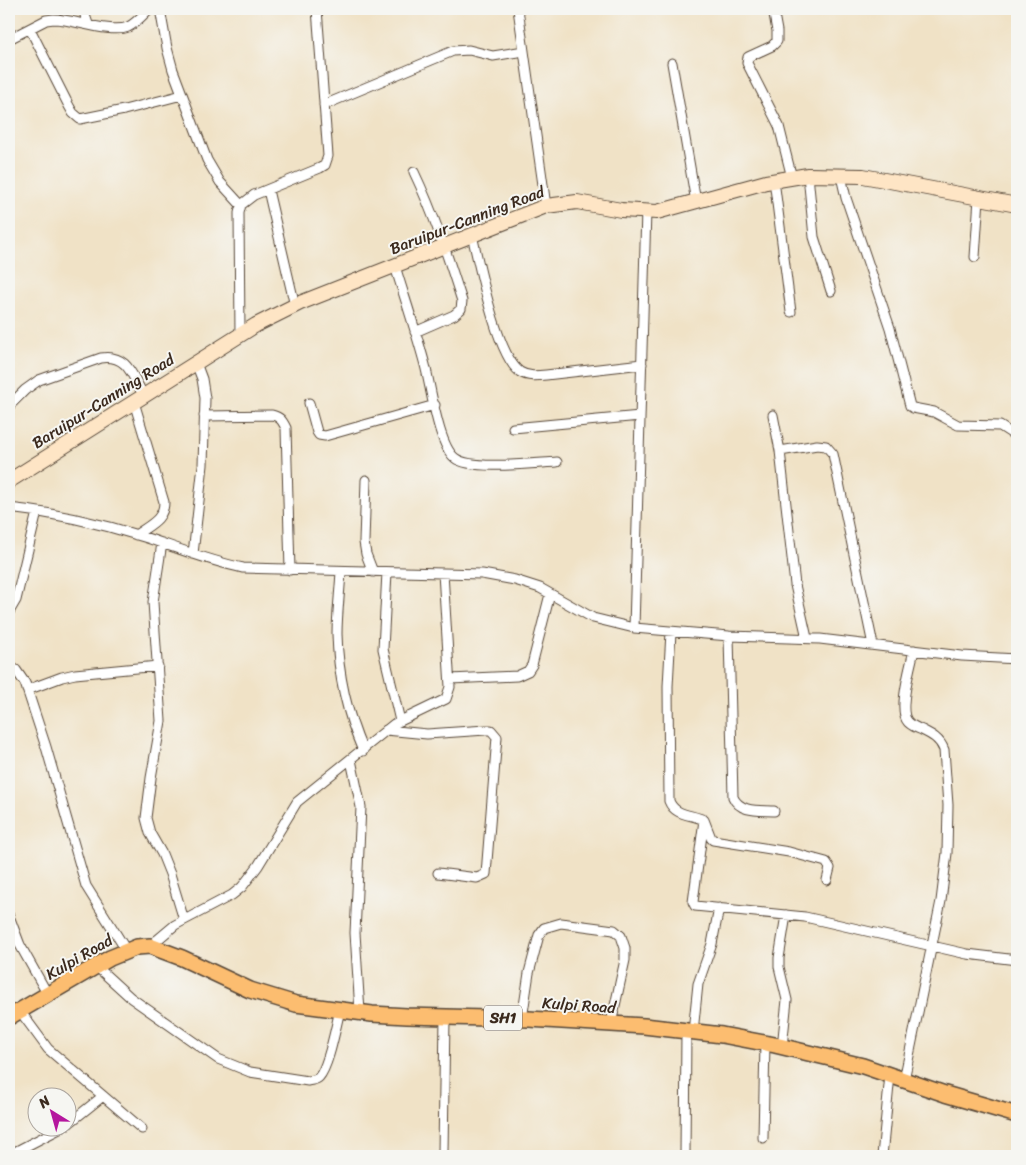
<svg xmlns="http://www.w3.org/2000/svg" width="1026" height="1165" viewBox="0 0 1026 1165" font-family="Sriracha,sans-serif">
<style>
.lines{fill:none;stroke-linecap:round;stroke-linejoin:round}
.street-casing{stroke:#564637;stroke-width:11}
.secondary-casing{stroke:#564637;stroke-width:16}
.primary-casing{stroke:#564637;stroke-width:18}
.street{stroke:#fff;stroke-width:9}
.secondary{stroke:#fee5c5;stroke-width:14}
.primary{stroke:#fcbd6f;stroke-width:15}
.labels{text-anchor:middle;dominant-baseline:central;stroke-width:4;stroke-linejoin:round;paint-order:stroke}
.shield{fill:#f6f6f2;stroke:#73675e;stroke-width:1}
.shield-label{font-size:15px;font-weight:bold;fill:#3b2a1e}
.street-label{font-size:16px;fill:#3b2a1e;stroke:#f6f6f2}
</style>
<rect width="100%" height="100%" fill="#f6f6f2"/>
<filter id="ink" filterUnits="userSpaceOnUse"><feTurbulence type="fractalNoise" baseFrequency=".02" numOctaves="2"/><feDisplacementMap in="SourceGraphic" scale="10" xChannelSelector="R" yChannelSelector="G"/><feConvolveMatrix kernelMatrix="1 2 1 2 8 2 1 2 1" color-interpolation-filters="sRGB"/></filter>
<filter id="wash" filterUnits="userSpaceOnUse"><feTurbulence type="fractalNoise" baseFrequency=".0096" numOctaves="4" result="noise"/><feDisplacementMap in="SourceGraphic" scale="20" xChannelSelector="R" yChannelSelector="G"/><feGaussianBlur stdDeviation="1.12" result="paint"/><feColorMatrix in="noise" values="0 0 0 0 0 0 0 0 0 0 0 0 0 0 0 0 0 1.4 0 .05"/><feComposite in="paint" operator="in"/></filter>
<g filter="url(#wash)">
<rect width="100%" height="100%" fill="#f0e2c6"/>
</g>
<g filter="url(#ink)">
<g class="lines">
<defs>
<path id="street" d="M83 9 88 24
M160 9 167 48 173 70 207 160 220 182 241 205
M518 9 546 206
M773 9 777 31V41L772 46 748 57 747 63 779 126 792 178
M30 29 69 106 73 113 80 119 124 110 182 95
M9 39 46 20 54 19C73 19 111 34 128 27 136 23 143 15 149 9
M672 63 696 202
M324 105 453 51 469 50 493 56 524 51
M414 172C434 214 448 257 462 301L461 309 454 315 415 332
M808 175 814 237 831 291
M841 176 846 198 890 328 910 406 913 408 934 412 958 425 1000 426 1017 437
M774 180 791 312
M268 190 295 306
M472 235C479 264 497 356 520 372 528 377 537 376 546 375L642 364
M975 257 979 198
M395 266C405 299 416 331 425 365 431 387 438 445 455 458 471 471 536 463 557 462
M240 335 239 213 241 205 254 195 320 168 325 165 328 156 317 9
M134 402 164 502C164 520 149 525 136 535
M309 403 317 432 319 435 325 436 435 405
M9 406 25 390 39 380 101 358C128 354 132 376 144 396
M773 415 780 451 795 585 807 638
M204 416 272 415C280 417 282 420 286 428L290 570
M513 428 640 416
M780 451 817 445 826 446 833 454 873 645
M366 480 364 542 366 554 373 572
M9 508C55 513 100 523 144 537 177 548 209 561 243 568L482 574 515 580 540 588 593 618 634 628 729 636 820 639 962 656 1017 659
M162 543 153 602 161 721 151 778 146 818 150 833 162 854 170 874 184 920
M193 554 203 465 205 398 202 379 196 363
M341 571C340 592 337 613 337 634 338 674 347 714 363 751
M387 572 383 649 400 721
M9 612 16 600 37 512
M634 628 646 211
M671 632 668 686 669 801C675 816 691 814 704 820L711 838 713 840 789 852 826 862 830 868 827 880
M729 636 733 797C740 813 760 810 774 811
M9 666 16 670 25 683 46 747 86 886 126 950
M450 679 517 676 528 671 532 665 550 594
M27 690 62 677 75 674 158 666
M386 730 427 734 486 730H491L497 737 486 874 477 878 438 873
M351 760 361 807 355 933 360 1012
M704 820 693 902 695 906 805 917 967 954 1017 960
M9 916 20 945 48 995
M150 946 175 925 232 895 242 887 258 866 297 802 394 724 446 699 450 687 443 573
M96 966 131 998 218 1059 250 1072 308 1081C312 1080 317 1080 319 1077 329 1066 336 1025 340 1010
M20 1011 48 1049 142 1129
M522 1019 529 973 539 935 544 928 561 923 614 930 621 936 625 948V960L611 1024
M693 1032 698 984 712 944 719 908
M782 1047 787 1000 779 967V958L786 915
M904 1080 941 901 947 853 948 805 944 750C940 739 932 735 922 730 917 728 912 726 908 722 897 711 911 665 914 650
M68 1124 103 1096
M763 1138 765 1043
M443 1153 445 1017
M9 1155 61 1128
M685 1156 686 1031
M882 1156 890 1075"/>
<path id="secondary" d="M9 481 256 325 300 303 546 206 577 202 621 210 657 212 766 182 808 175 863 176 1017 205"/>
<path id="primary" d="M9 1017 110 958 137 947 150 946 182 958 250 990 296 1004 372 1014 407 1016 529 1019 644 1026 722 1035 775 1045 863 1066 945 1094 1017 1115"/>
</defs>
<!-- street casing -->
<use href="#street" class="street-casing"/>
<!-- secondary casing -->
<use href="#secondary" class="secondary-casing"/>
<!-- primary casing -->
<use href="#primary" class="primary-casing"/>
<!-- street -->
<use href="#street" class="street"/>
<!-- secondary -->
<use href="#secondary" class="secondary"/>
<!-- primary -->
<use href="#primary" class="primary"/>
</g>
</g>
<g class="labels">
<!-- shield labels -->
<rect class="shield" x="484" y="1005.5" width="38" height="25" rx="4"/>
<g class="shield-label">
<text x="503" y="1018">SH1</text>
</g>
<!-- street labels -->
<g class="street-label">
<text transform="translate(467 220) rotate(-21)">Baruipur-Canning Road</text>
<text transform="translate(103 401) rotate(-32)">Baruipur-Canning Road</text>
<text transform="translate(79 957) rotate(-30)">Kulpi Road</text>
<text transform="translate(579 1005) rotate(4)">Kulpi Road</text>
</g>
</g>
<!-- margin -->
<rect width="1026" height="1165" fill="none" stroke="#f6f6f2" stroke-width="30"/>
<!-- north arrow -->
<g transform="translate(52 1112) rotate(323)"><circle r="24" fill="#f6f6f2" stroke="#aba49d"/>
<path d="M0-4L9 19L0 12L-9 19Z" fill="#b5179e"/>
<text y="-8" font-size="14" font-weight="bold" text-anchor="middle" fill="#3b2a1e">N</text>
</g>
</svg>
